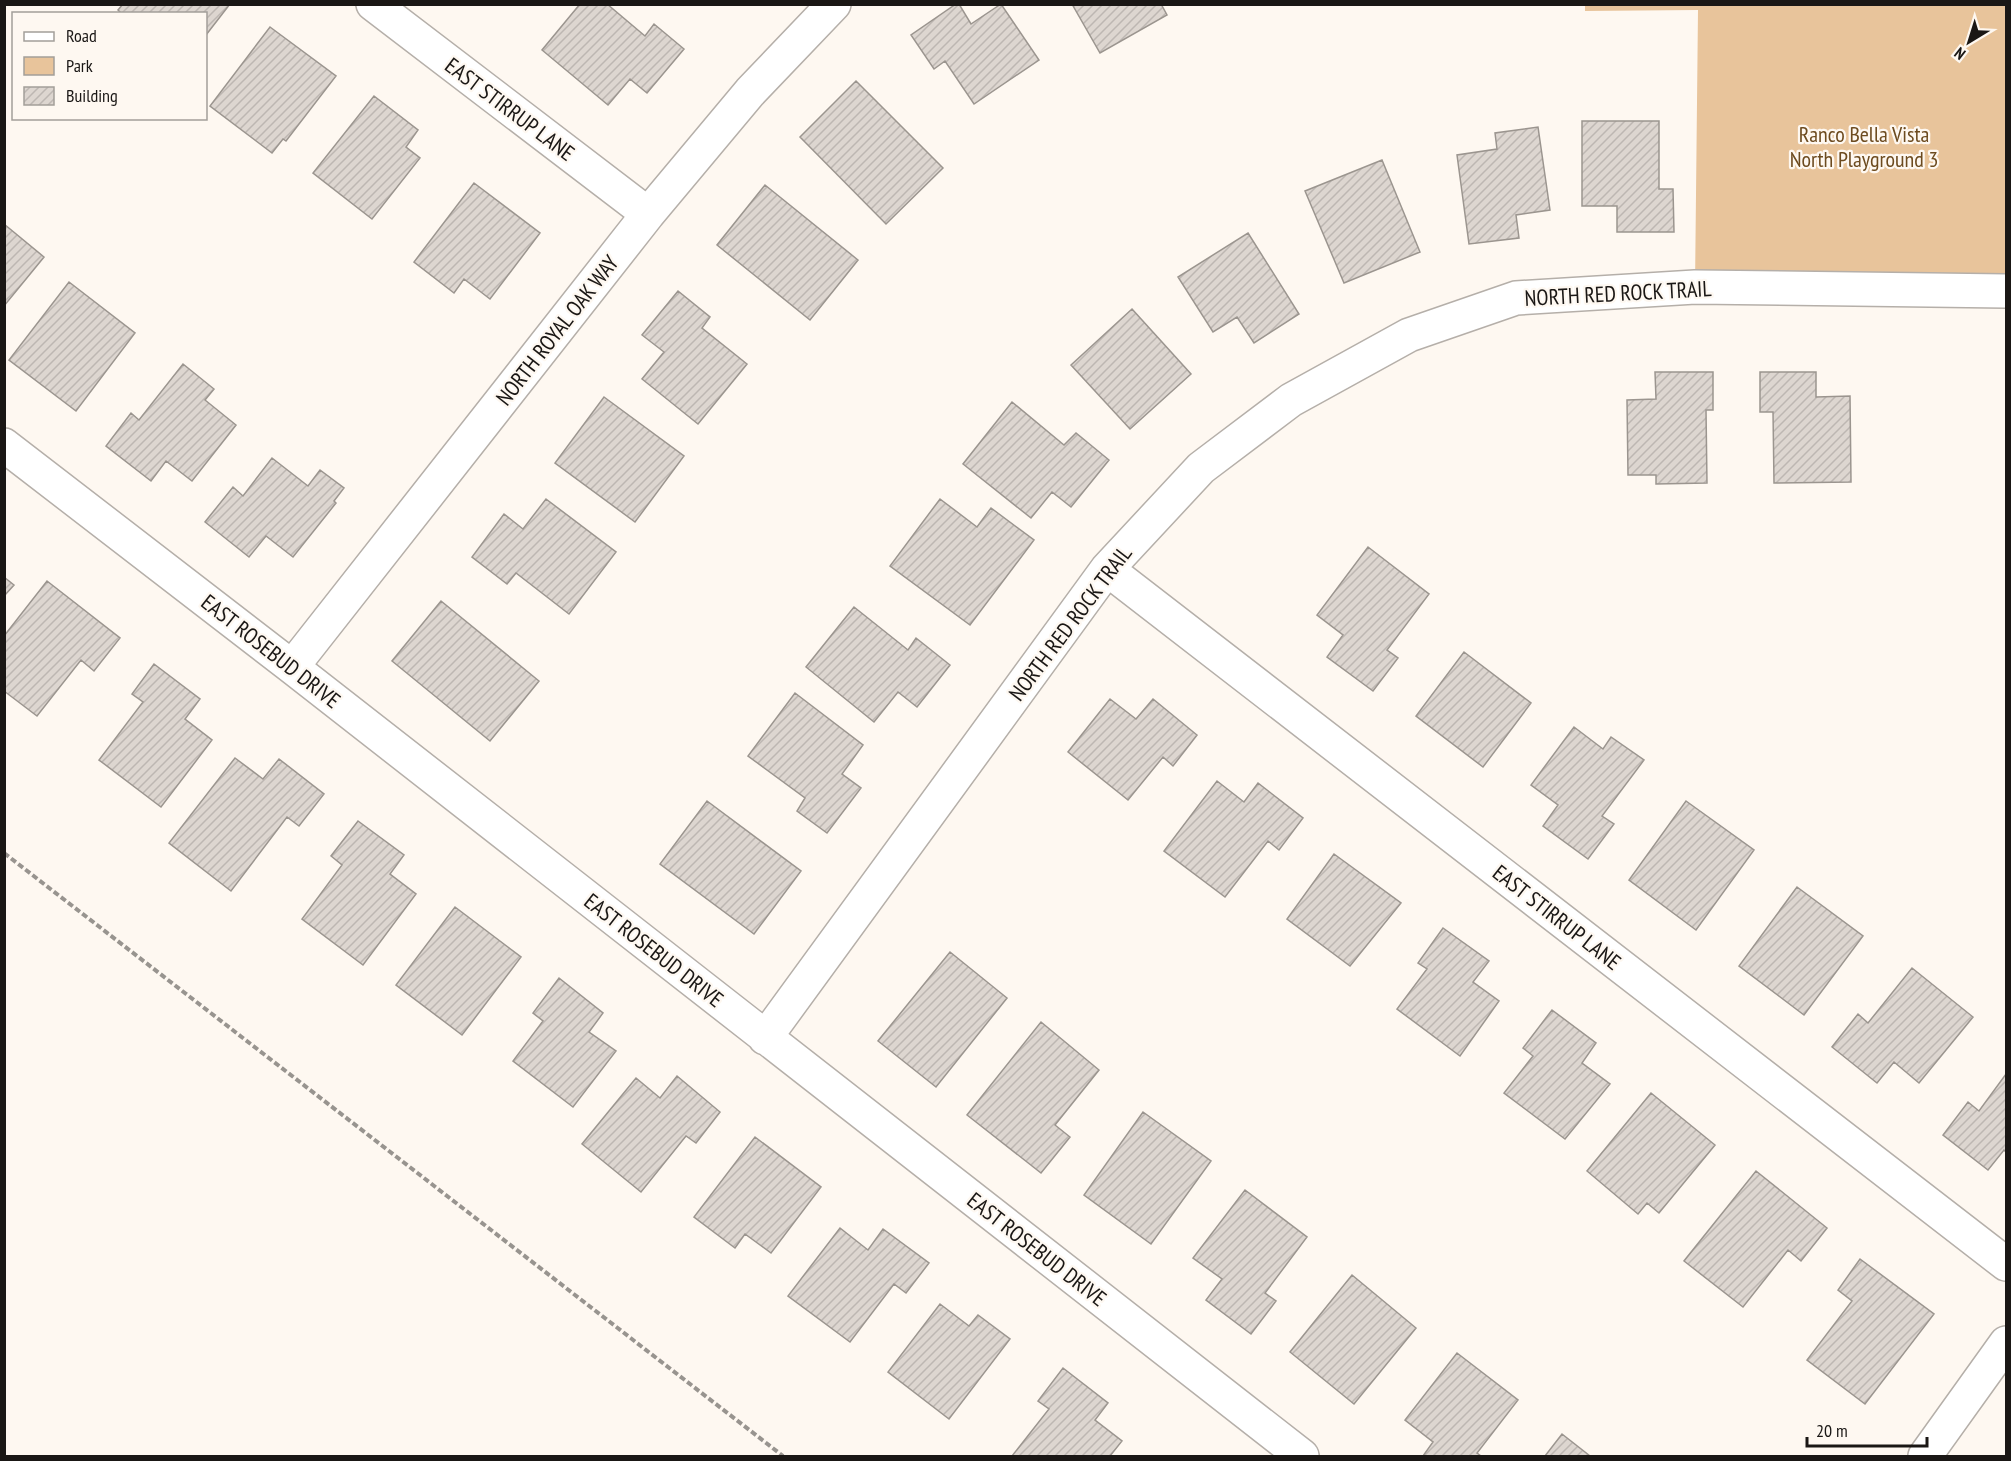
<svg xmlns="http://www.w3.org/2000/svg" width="2011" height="1461" viewBox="0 0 2011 1461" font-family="'PT Sans Narrow',sans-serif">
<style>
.green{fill:#e8c49b}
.building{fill:url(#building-hatch);stroke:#9b958f;stroke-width:1.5}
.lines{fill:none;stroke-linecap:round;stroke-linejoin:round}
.minor-casing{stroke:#b5afa9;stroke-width:36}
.path{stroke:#98948f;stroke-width:4;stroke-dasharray:6 3;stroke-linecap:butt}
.minor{stroke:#fff;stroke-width:33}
.labels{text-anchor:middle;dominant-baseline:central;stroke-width:4.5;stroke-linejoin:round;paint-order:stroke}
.street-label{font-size:22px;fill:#1a1715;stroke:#fef8f1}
.park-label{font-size:22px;fill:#6d4b1f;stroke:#fef8f1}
</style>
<defs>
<pattern id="building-hatch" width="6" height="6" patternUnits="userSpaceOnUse" patternTransform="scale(1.5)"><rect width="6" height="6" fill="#ddd6d0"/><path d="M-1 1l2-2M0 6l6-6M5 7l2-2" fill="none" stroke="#bdb7b2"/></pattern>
</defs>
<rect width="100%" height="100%" fill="#fef8f1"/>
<!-- green -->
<path class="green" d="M1585 5H2006V291L1695 287 1698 10 1585 11Z"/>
<!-- building -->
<path class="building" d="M123 4H230L206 35V14H122L118 10Z
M580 4H607L645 36 654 24 684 49 647 93 630 79 608 105 542 50Z
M956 4H959L971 24 1001 4 1039 60 974 104 945 61 934 69 911 35Z
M1072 4H1161L1167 15 1100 53Z
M270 27 336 76 286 141 283 139 272 153 210 106Z
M856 81 943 168 886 224 800 137Z
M374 96 418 130 406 147 420 158 372 219 313 173Z
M1582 121H1659V189H1673L1674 232H1617V206H1582Z
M1538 127 1550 210 1516 215 1519 238 1469 244 1457 155 1497 149 1495 133Z
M1382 160 1420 252 1344 283 1305 191Z
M474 183 540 233 490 299 464 279 454 293 414 262Z
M765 185 858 260 810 320 717 245Z
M4 224 44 257 4 306Z
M1248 233 1299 314 1254 343 1237 317 1213 332 1178 277Z
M69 282 135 333 76 411 9 360Z
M678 291 710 317 702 328 747 364 698 424 642 379 664 352 642 335Z
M1132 309 1191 374 1130 429 1071 365Z
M183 364 214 389 205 400 236 425 192 481 166 461 151 481 106 446 131 413 139 420Z
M1655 372H1713V410H1706L1707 483 1656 484V475H1628L1627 400 1656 399Z
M1760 372H1816V397L1850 396 1851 482 1774 483 1773 412H1760Z
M604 397 684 456 635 522 555 463Z
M1012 402 1064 445 1076 433 1109 460 1071 507 1052 492 1031 518 963 464Z
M272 458 308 486 320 470 344 488 334 501 336 503 293 557 266 536 249 557 205 522 233 487 243 496Z
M546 499 616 552 569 614 516 573 507 584 472 557 504 514 523 529Z
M940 499 977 527 991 508 1034 540 970 625 890 566Z
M1368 547 1429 594 1387 650 1398 658 1373 691 1327 657 1343 635 1317 615Z
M4 577 14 585 4 596Z
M47 581 120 638 94 671 81 660 37 716 4 691V636Z
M441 601 539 681 490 741 392 661Z
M854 607 908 650 916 638 950 665 917 707 898 692 874 722 806 667Z
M1464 652 1531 703 1483 767 1416 716Z
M154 664 200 699 185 719 212 740 161 807 99 760 143 702 132 694Z
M795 693 863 745 842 774 861 788 827 833 797 811 805 798 748 756Z
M1110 699 1136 719 1153 699 1197 735 1173 766 1163 757 1128 800 1068 752Z
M1574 727 1603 749 1611 737 1644 760 1602 816 1614 824 1588 859 1543 826 1558 805 1531 785Z
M235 758 263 779 279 759 324 794 299 826 287 817 231 891 169 843Z
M1217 781 1244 802 1258 783 1303 818 1279 850 1268 841 1225 897 1164 851Z
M707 801 801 871 754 934 660 864Z
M1686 801 1754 850 1696 930 1629 880Z
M358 821 404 855 390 874 416 894 363 965 302 919 342 865 331 856Z
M1334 854 1401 903 1350 966 1287 919Z
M1797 887 1863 936 1804 1015 1739 966Z
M455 907 521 957 462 1035 396 985Z
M1443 928 1489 961 1473 982 1499 1001 1460 1056 1397 1009 1427 969 1418 963Z
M950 952 1007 998 936 1087 878 1041Z
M1912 968 1973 1017 1919 1083 1894 1062 1877 1083 1832 1047 1858 1014 1868 1023Z
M559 978 603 1013 589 1032 616 1051 573 1107 513 1061 543 1021 533 1013Z
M1552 1010 1596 1043 1582 1063 1610 1084 1565 1139 1504 1093 1533 1056 1523 1048Z
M1041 1022 1099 1070 1055 1125 1070 1137 1041 1173 967 1115Z
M2006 1074V1152L2004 1150 1988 1170 1943 1135 1968 1102 1979 1111Z
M677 1076 720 1112 696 1143 686 1136 641 1192 582 1144 636 1078 660 1098Z
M1651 1093 1715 1145 1659 1213 1647 1203 1638 1214 1587 1171Z
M1143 1112 1211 1161 1151 1244 1084 1195Z
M755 1137 821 1187 771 1253 745 1234 735 1248 694 1217Z
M1756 1171 1827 1228 1801 1261 1788 1250 1743 1307 1684 1261Z
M1245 1190 1307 1237 1265 1293 1276 1301 1251 1334 1206 1300 1222 1279 1193 1258Z
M840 1228 868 1250 883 1229 929 1263 906 1293 894 1284 850 1342 788 1296Z
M1860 1259 1934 1314 1865 1404 1807 1360 1852 1301 1838 1290Z
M1352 1275 1416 1328 1354 1404 1290 1352Z
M940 1304 969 1326 978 1315 1010 1339 949 1419 888 1372Z
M1457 1353 1518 1400 1477 1453 1481 1456H1423L1433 1442 1405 1420Z
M1063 1368 1108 1403 1095 1420 1122 1441 1110 1456H1012L1049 1409 1038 1401Z
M1562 1434 1590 1456H1545Z"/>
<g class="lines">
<defs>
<path id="minor" d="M373 4 648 214
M4 445 292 667 1302 1456
M1107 569 2006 1264
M292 667 648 214 750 92 834 4
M765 1038 1107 569 1201 468 1291 400 1409 335 1516 298 1695 287 2006 291
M1925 1456 2006 1343"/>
</defs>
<!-- minor casing -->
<use href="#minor" class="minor-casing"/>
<!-- path -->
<path class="path" d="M4 853 783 1456"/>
<!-- minor -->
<use href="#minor" class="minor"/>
</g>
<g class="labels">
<!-- street labels -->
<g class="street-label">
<text transform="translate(510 109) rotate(37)">EAST STIRRUP LANE</text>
<text transform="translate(1618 293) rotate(-3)">NORTH RED ROCK TRAIL</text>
<text transform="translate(557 330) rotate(-52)">NORTH ROYAL OAK WAY</text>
<text transform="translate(1070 623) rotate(-53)">NORTH RED ROCK TRAIL</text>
<text transform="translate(271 651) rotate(38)">EAST ROSEBUD DRIVE</text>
<text transform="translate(1557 917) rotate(38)">EAST STIRRUP LANE</text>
<text transform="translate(654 950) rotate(38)">EAST ROSEBUD DRIVE</text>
<text transform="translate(1037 1249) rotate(38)">EAST ROSEBUD DRIVE</text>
</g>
<!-- park labels -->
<g class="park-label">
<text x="1864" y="134">Ranco Bella Vista<tspan x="1864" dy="25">North Playground 3</tspan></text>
</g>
</g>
<!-- border -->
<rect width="2011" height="1461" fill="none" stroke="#1a1715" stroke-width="12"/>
<!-- legend -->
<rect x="12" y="12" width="195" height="108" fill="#fef8f1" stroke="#a39e99" stroke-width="1.5"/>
<rect x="24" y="32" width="30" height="9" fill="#ffffff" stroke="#a39e99" stroke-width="1.5"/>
<text x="66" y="42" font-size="18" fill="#1a1715">Road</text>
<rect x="24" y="57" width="30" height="18" fill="#e8c49b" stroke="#a39e99" stroke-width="1.5"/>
<text x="66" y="72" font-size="18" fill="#1a1715">Park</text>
<rect x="24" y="87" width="30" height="18" fill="url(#building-hatch)" stroke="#a39e99" stroke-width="1.5"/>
<text x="66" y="102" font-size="18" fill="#1a1715">Building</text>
<!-- north arrow -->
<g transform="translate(1969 42) rotate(218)" stroke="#fef8f1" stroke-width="4.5" paint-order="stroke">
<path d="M0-4.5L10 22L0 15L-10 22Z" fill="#1a1715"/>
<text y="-9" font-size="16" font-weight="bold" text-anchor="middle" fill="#1a1715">N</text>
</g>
<!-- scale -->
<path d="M1807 1437v9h120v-9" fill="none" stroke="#1a1715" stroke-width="3"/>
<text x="1816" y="1437" font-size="18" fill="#1a1715" stroke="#fef8f1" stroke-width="4.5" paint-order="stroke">20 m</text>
</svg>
